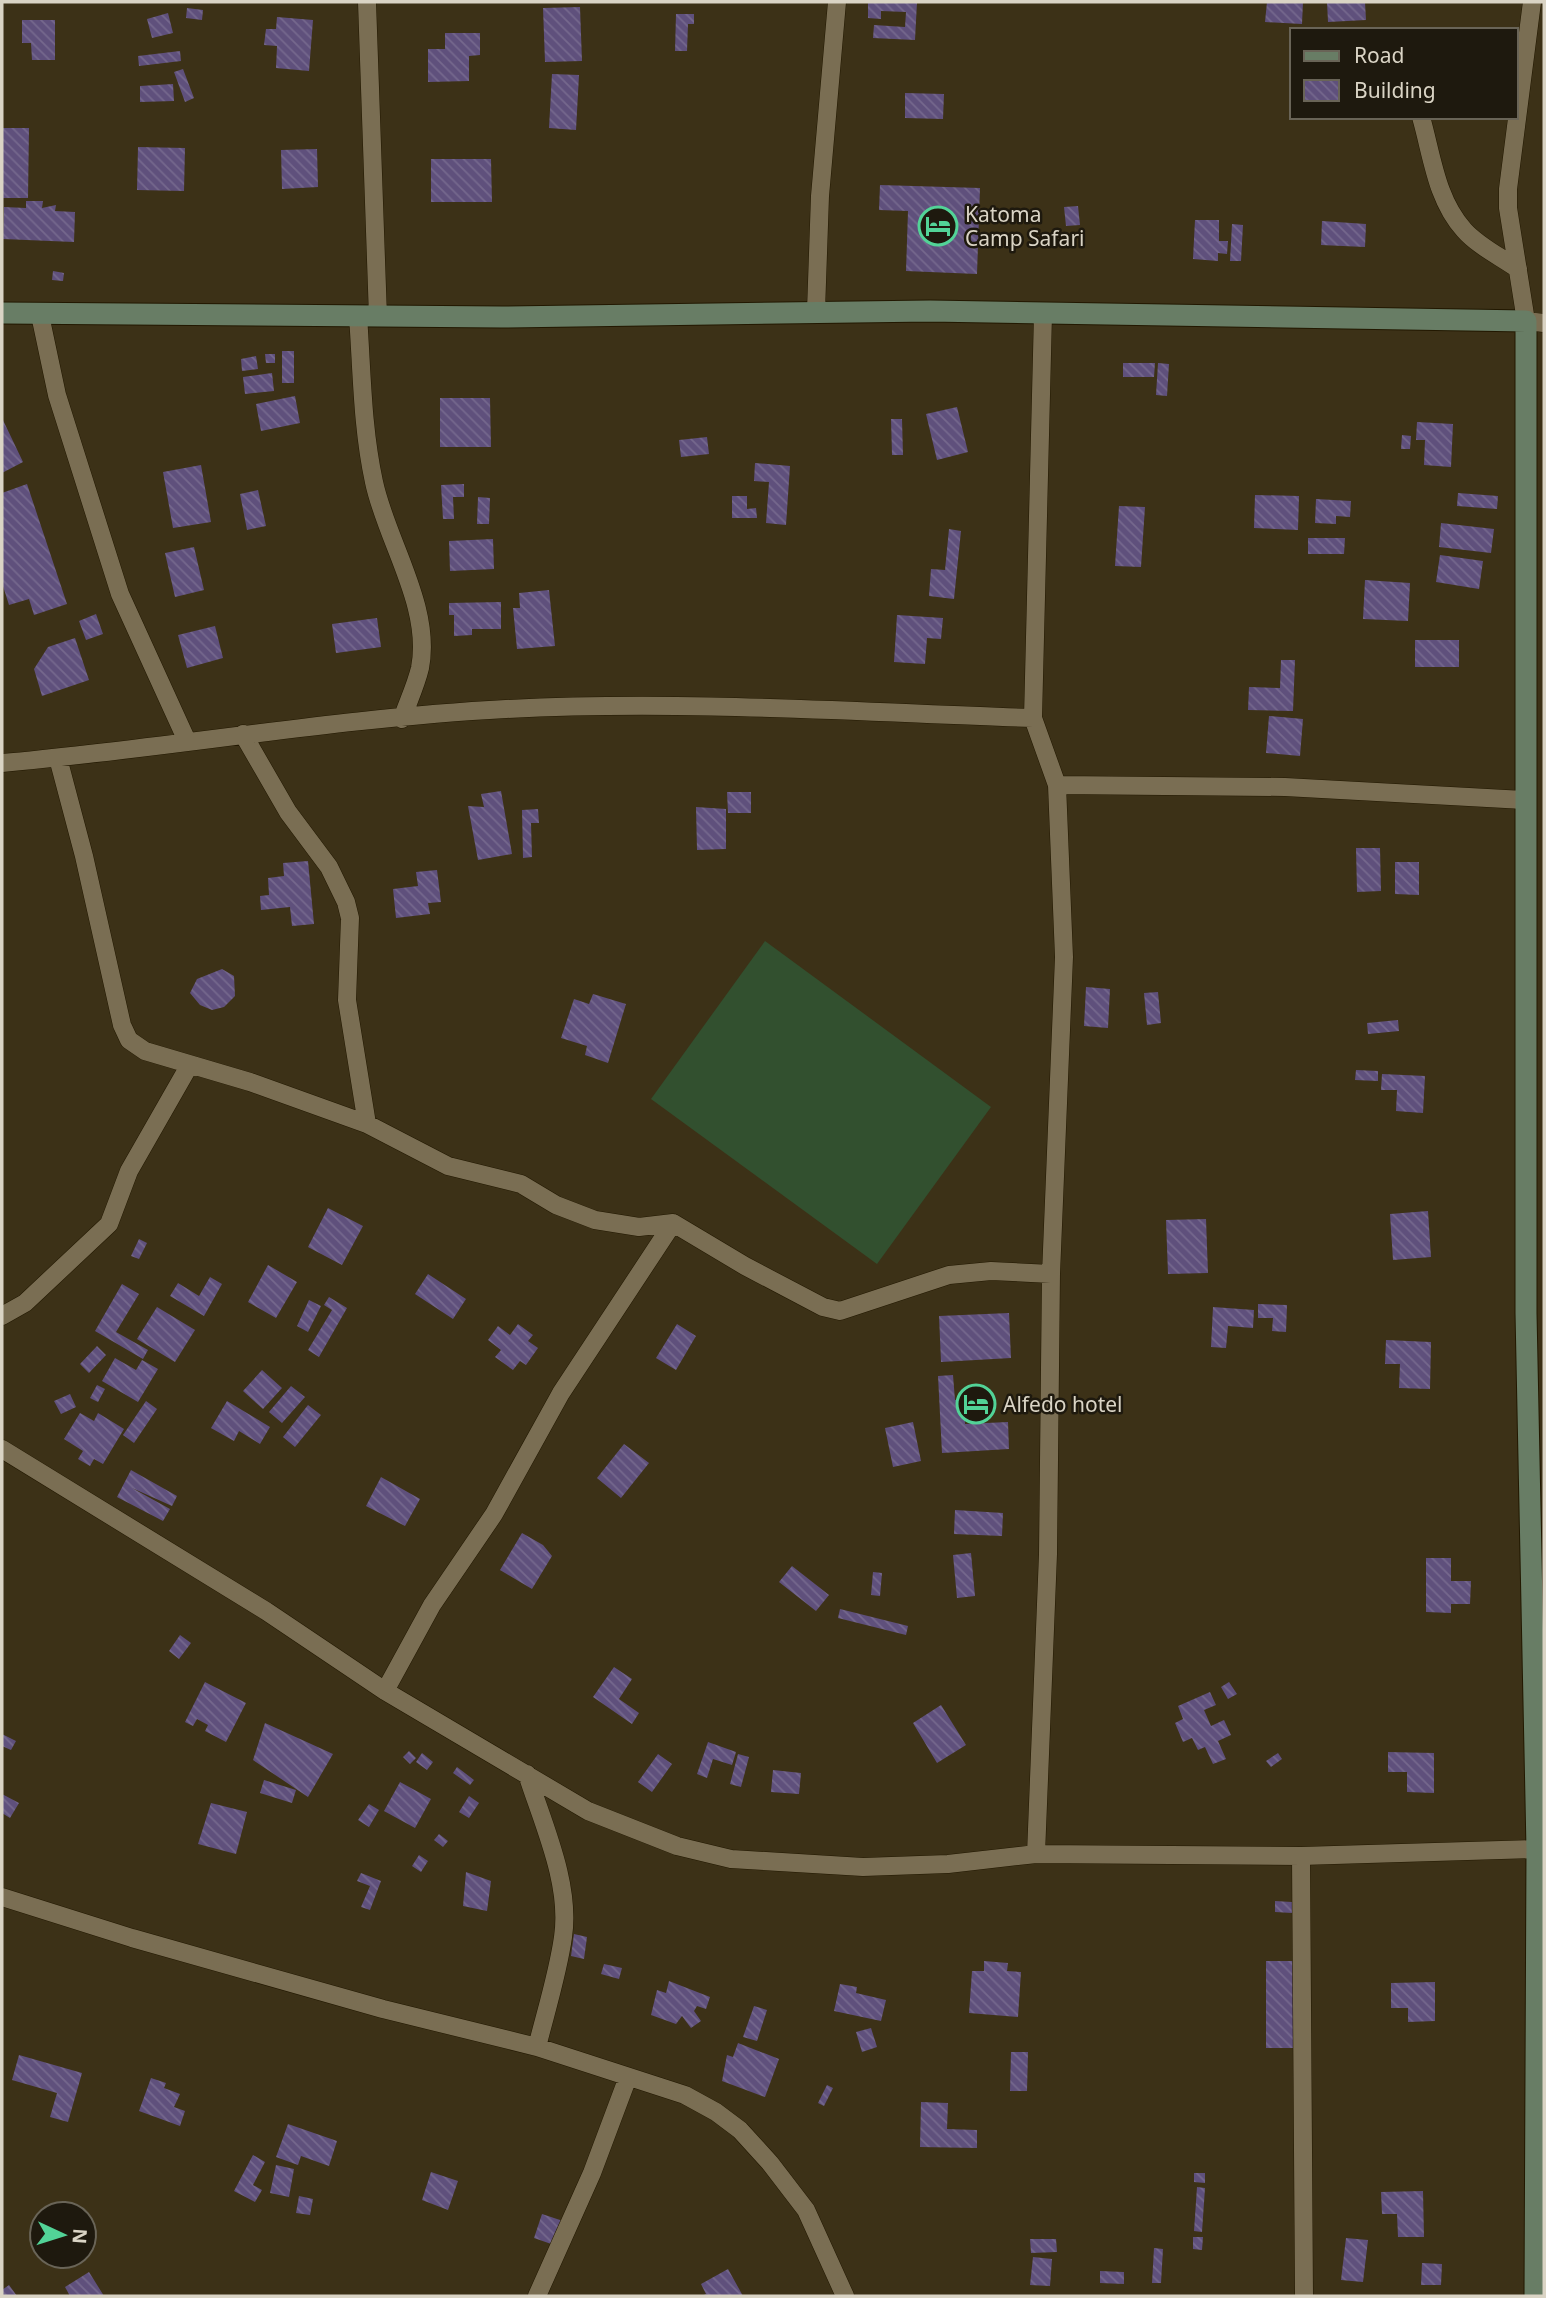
<svg xmlns="http://www.w3.org/2000/svg" width="1546" height="2298" viewBox="0 0 1546 2298" font-family="'Noto Sans',sans-serif">
<style>
.pitch{fill:#32502f}
.building{fill:url(#building-back-hatch)}
.lines{fill:none;stroke-linecap:round;stroke-linejoin:round}
.street-casing{stroke:#221801;stroke-width:19}
.secondary-casing{stroke:#221801;stroke-width:23}
.street{stroke:#7a6e53;stroke-width:18}
.secondary{stroke:#687d65;stroke-width:21}
.labels{text-anchor:middle;dominant-baseline:central;stroke-width:5;stroke-linejoin:round;paint-order:stroke}
.poi-label{font-size:21px;fill:#dad4c5;stroke:#1e190e;text-anchor:start}
</style>
<defs>
<pattern id="building-back-hatch" width="6" height="6" patternUnits="userSpaceOnUse" patternTransform="scale(1.75)"><rect width="6" height="6" fill="#5f507c"/><path d="M-1 5l2 2M0 0l6 6M5-1l2 2" fill="none" stroke="#75688d"/></pattern>
</defs>
<rect width="100%" height="100%" fill="#3c3117"/>
<!-- pitch -->
<path class="pitch" d="M765 941 991 1107 877 1264 651 1099Z"/>
<!-- building -->
<path class="building" d="M868 2H917L915 40 873 38 874 25 905 27 906 12 881 11V19L868 18Z
M1267 2H1303L1302 24 1265 22Z
M1327 2H1365L1366 20 1328 22Z
M580 7 582 61 545 62 543 8Z
M187 8 203 10 202 20 186 18Z
M168 13 173 33 152 38 147 19Z
M676 14H694V24H688L687 51H675Z
M277 17 313 20 309 71 276 68 277 46 264 45 266 29H276Z
M22 20H55V60H32L31 43H22Z
M445 33H480V55L469 56V81L428 82V49H445Z
M180 51 181 61 139 66 138 56Z
M183 69 194 98 185 102 174 72Z
M552 74 579 75 576 130 549 128Z
M173 84 174 101 140 102V86Z
M905 93 944 94 943 119 905 118Z
M2 128H29L28 198H2Z
M138 147 185 148 184 191 137 190Z
M317 149 318 187 282 189 281 150Z
M431 159H491L492 202H431Z
M880 185 980 188 977 274 906 271 908 211 879 210Z
M26 201H43L42 208 56 205 55 211 75 212 74 242 3 239 4 207 26 208Z
M1078 206 1080 225 1066 226 1064 207Z
M1195 220H1219V241H1228L1227 254 1218 253V261L1193 259Z
M1322 221 1366 224 1365 247 1321 245Z
M1232 224 1243 225 1241 261H1230Z
M53 271 64 273 63 281 52 280Z
M282 351H294V383H282Z
M265 354H275V363H266Z
M256 356 258 369 242 371 241 359Z
M1123 363H1155L1154 377H1123Z
M1158 363 1169 364 1167 396 1156 395Z
M272 373 274 391 245 394 243 377Z
M295 396 300 423 261 431 256 404Z
M440 398H490L491 447H440Z
M957 407 968 452 937 460 926 414Z
M2 418 23 462 2 473Z
M891 419H902L903 455H892Z
M1417 422 1453 424 1451 467 1424 465 1425 440H1416Z
M1402 435 1411 436 1410 449H1401Z
M707 437 709 454 681 457 679 440Z
M755 463 790 466 786 525 766 523 769 482 754 481Z
M201 465 211 522 173 528 163 472Z
M27 484 67 604 34 615 29 599 9 605 2 583V493Z
M464 484V497H453L454 519H443L441 485Z
M258 490 266 526 247 530 240 494Z
M1458 493 1498 496 1497 509 1457 506Z
M1255 495 1299 496 1298 530 1254 528Z
M732 496H747V509L756 508 757 518H732Z
M478 497 490 498 489 524H477Z
M1316 499 1351 501 1350 517 1336 516V524L1315 523Z
M1119 506 1145 507 1141 567 1115 566Z
M1441 523 1494 529 1491 553 1439 547Z
M949 529 961 531 954 599 929 596 931 569 945 570Z
M1308 538H1345L1344 554H1308Z
M493 539 494 569 450 571 449 541Z
M194 547 204 590 175 597 165 553Z
M1440 555 1483 561 1479 589 1436 582Z
M1365 580 1410 583 1408 621 1363 619Z
M549 590 555 646 517 649 513 608H520L519 593Z
M501 602V629H472V635L454 636V615H449V603Z
M96 614 103 634 86 640 79 621Z
M897 615 943 618 941 639 927 638 925 664 894 662Z
M377 618 381 647 336 653 332 624Z
M215 626 223 658 187 668 178 635Z
M75 638 89 680 42 696 34 669 48 647Z
M1415 640H1459V667H1415Z
M1281 660H1295L1293 711 1248 710 1249 687 1280 688Z
M1269 716 1303 719 1300 756 1266 753Z
M501 791 512 854 478 860 468 806 484 807 481 794Z
M727 792H751V813H728Z
M696 807 726 809V849L697 850Z
M538 809 539 823H531L532 857 523 858 522 810Z
M1356 848H1380L1381 891 1357 892Z
M308 861 314 924 292 926 290 907 261 910 260 896 269 895 268 878 284 876 283 863Z
M1395 862H1419V895L1395 894Z
M437 870 441 902 428 903 430 914 396 918 393 889 418 886 416 872Z
M222 969 234 976 235 996 224 1007 212 1010 200 1005 190 993 197 979Z
M1086 987 1110 989 1108 1028 1084 1026Z
M1158 992 1161 1023 1147 1025 1144 993Z
M593 994 626 1004 608 1063 585 1055 587 1046 561 1038 574 999 589 1004Z
M1398 1020 1399 1031 1368 1034 1367 1023Z
M1356 1070 1378 1071V1081L1355 1080Z
M1382 1074 1425 1076 1423 1113 1396 1111 1397 1090H1381Z
M328 1208 363 1226 342 1265 308 1247Z
M1428 1211 1431 1257 1393 1260 1390 1214Z
M1206 1219 1208 1273 1168 1274 1166 1220Z
M139 1239 147 1243 139 1259 131 1256Z
M268 1265 297 1282 276 1318 248 1302Z
M428 1274 466 1299 453 1319 415 1294Z
M210 1277 222 1284 204 1316 170 1296 178 1283 199 1296Z
M122 1284 139 1294 116 1332 148 1350 143 1359 95 1331Z
M329 1297 347 1308 319 1357 308 1350 332 1310 324 1305Z
M309 1300 321 1306 308 1332 297 1326Z
M1258 1304 1287 1305 1286 1332 1272 1331 1273 1318H1258Z
M157 1307 195 1330 175 1362 137 1339Z
M1213 1307 1254 1310 1253 1328 1228 1326 1226 1348 1211 1347Z
M1009 1313 1011 1358 941 1362 939 1316Z
M518 1324 533 1335 528 1341 538 1348 526 1365 520 1361 513 1370 495 1357 501 1350 488 1340 498 1326 510 1335Z
M677 1324 696 1336 676 1370 656 1358Z
M1386 1340 1431 1342 1430 1389 1399 1388 1400 1364H1385Z
M97 1346 106 1355 89 1373 80 1364Z
M115 1358 136 1370 142 1360 158 1369 138 1402 102 1381Z
M262 1370 282 1388 263 1409 243 1391Z
M953 1375 955 1400H964L965 1424 1008 1422 1009 1449 942 1453 938 1376Z
M97 1385 105 1389 98 1402 90 1398Z
M291 1386 305 1397 282 1423 269 1412Z
M70 1394 76 1407 61 1414 54 1401Z
M146 1401 157 1409 134 1443 123 1435Z
M227 1401 270 1427 260 1444 239 1431 234 1441 211 1428Z
M308 1405 321 1415 295 1447 283 1437Z
M80 1413 94 1421 98 1413 124 1429 103 1464 94 1459 90 1466 78 1459 83 1451 64 1439Z
M913 1422 921 1461 893 1467 885 1428Z
M624 1444 649 1463 621 1498 597 1478Z
M131 1470 177 1496 172 1506 132 1488 170 1509 163 1521 117 1497Z
M381 1477 420 1499 405 1526 366 1506Z
M955 1510 1003 1513 1002 1536 954 1534Z
M522 1533 543 1545 552 1556 532 1589 500 1570Z
M971 1553 975 1596 957 1598 953 1555Z
M1426 1558H1451V1581H1471L1470 1604H1451V1613L1426 1612Z
M792 1566 829 1595 816 1611 779 1582Z
M873 1572 882 1573 880 1596 871 1595Z
M840 1609 908 1626 906 1635 838 1618Z
M180 1635 191 1643 179 1659 169 1651Z
M614 1667 632 1679 619 1699 639 1713 632 1724 593 1697Z
M205 1682 246 1703 226 1742 205 1731 208 1725 197 1719 193 1726 185 1722Z
M1229 1682 1237 1694 1228 1699 1221 1687Z
M1210 1692 1216 1705 1204 1710 1211 1726 1224 1720 1231 1735 1218 1741 1226 1759 1213 1764 1205 1747 1198 1750 1192 1738 1183 1742 1175 1723 1183 1719 1178 1706Z
M941 1705 966 1745 937 1763 913 1723Z
M265 1723 333 1754 308 1797 253 1760Z
M2 1734 16 1741 11 1750 2 1746Z
M708 1742 736 1752 732 1765 713 1759 707 1778 697 1774Z
M409 1751 416 1758 410 1764 403 1757Z
M1388 1752 1434 1753V1793L1407 1792V1772H1388Z
M422 1753 433 1762 427 1770 416 1762Z
M1278 1753 1282 1759 1271 1767 1266 1761Z
M658 1754 672 1764 652 1792 638 1782Z
M738 1754 749 1757 741 1787 730 1784Z
M457 1767 474 1780 470 1785 453 1773Z
M773 1770 801 1773 799 1794 771 1792Z
M264 1780 296 1790 292 1803 260 1793Z
M400 1782 431 1799 415 1828 384 1811Z
M2 1794 19 1803 10 1818 2 1813Z
M469 1796 479 1803 469 1818 459 1812Z
M211 1803 247 1812 236 1854 198 1844Z
M369 1804 379 1810 369 1827 358 1820Z
M439 1834 448 1841 443 1847 434 1840Z
M419 1855 428 1861 421 1872 412 1866Z
M466 1872 491 1881 487 1911 463 1906Z
M361 1873 381 1881 370 1910 361 1907 370 1886 357 1881Z
M1275 1901 1292 1902V1913L1275 1912Z
M574 1934 587 1937 584 1959 571 1956Z
M984 1961 1008 1963 1007 1971 1021 1972 1018 2017 969 2013 972 1971H984Z
M1266 1961H1294V2048H1266Z
M604 1964 622 1968 619 1979 601 1974Z
M669 1981 710 1997 706 2009 697 2006 694 2011 701 2021 691 2028 682 2016 676 2024 651 2015 657 1990 666 1993Z
M1435 1982V2021L1408 2022V2008H1391V1983Z
M840 1984 857 1987 856 1993 886 2000 881 2021 834 2011Z
M754 2006 767 2010 757 2041 743 2037Z
M871 2028 877 2047 862 2052 856 2032Z
M738 2043 779 2059 765 2097 722 2081 727 2055 733 2057Z
M1011 2052H1028L1027 2091H1010Z
M19 2055 82 2073 68 2122 50 2117 57 2093 12 2080Z
M151 2078 166 2083 164 2088 180 2094 174 2107 185 2111 180 2126 139 2111Z
M827 2085 833 2088 824 2106 818 2103Z
M921 2102 948 2103 947 2129 977 2130V2148L920 2147Z
M288 2124 337 2141 329 2166 301 2156 298 2165 276 2157Z
M253 2155 265 2162 253 2185 262 2190 255 2202 234 2191Z
M276 2165 294 2169 289 2197 270 2193Z
M431 2172 458 2181 448 2210 422 2200Z
M1194 2173H1205V2183L1194 2182Z
M1197 2187 1205 2188 1202 2232 1194 2231Z
M1423 2191 1424 2237H1398L1397 2214H1382L1381 2192Z
M299 2196 313 2199 310 2215 296 2213Z
M542 2214 566 2222 557 2246 534 2238Z
M1193 2237H1203L1202 2250 1193 2249Z
M1346 2238 1368 2240 1363 2282 1341 2280Z
M1030 2239H1056L1057 2252 1031 2253Z
M1154 2248 1163 2249 1161 2283H1152Z
M1033 2257 1052 2259 1050 2286 1030 2285Z
M1422 2263 1442 2264 1441 2285H1421Z
M728 2269 743 2296H702L706 2294 701 2284Z
M1100 2271 1124 2272V2284L1100 2283Z
M89 2272 104 2296H70L65 2287Z
M9 2285 17 2296H2V2290Z"/>
<g class="lines">
<defs>
<path id="street" d="M367 2 378 317
M1532 2 1508 189V208L1526 321 1544 323
M1421 117C1432 155 1436 199 1464 230 1478 246 1501 257 1518 269
M816 311 820 196 837 2
M40 315 57 395 120 594 187 741
M358 316C362 371 362 427 374 482 386 540 432 606 420 668 416 685 408 702 402 719
M243 734 288 812 329 867 346 902 350 918 347 1000 367 1124
M58 758 84 856 122 1025 129 1040 145 1051 250 1082 367 1124 448 1166 521 1184 556 1205 595 1220 639 1227 673 1223
M2 763C170 748 337 718 506 709 681 700 858 712 1033 718
M1057 785 1285 787 1524 800
M2 1316 25 1303 109 1224 129 1171 189 1066
M2 1449 266 1611 385 1691 588 1811 677 1846 731 1859 863 1867 948 1864 1036 1854 1301 1856 1537 1849
M385 1691 432 1605 494 1514 561 1393 673 1223 745 1266 823 1307 840 1311 949 1275 991 1271 1051 1274
M527 1774C543 1824 571 1884 563 1937 558 1973 546 2011 537 2047
M1036 1854 1048 1554 1051 1274 1064 957 1057 785 1033 718 1043 314
M1301 1856 1304 2296
M2 1897 132 1938 383 2009 537 2047 685 2095 716 2112 740 2130 770 2163 806 2210 845 2296
M537 2296 592 2173 628 2077"/>
<path id="secondary" d="M2 313 502 317 930 311 1526 321V1313L1537 1849 1535 2296"/>
</defs>
<!-- street casing -->
<use href="#street" class="street-casing"/>
<!-- secondary casing -->
<use href="#secondary" class="secondary-casing"/>
<!-- street -->
<use href="#street" class="street"/>
<!-- secondary -->
<use href="#secondary" class="secondary"/>
</g>
<!-- icons -->
<defs>
<symbol id="hotel-ring" viewBox="-11 -11 22 22"><circle r="9.5" fill="#1e190e" stroke="#52d397" stroke-width="1.5"/><path d="M-6-4.5h1.5V1H6V5H4.5V3h-9V5H-6ZM-4 0a1.8 1.8 0 1 1 3.6 0ZM.5 0V-2.5h3Q6-2.5 6 0Z" fill="#52d397"/></symbol>
</defs>
<g fill-rule="evenodd">
<use href="#hotel-ring" x="916" y="204" width="44" height="44"/>
<use href="#hotel-ring" x="954" y="1382" width="44" height="44"/>
</g>
<g class="labels">
<!-- poi labels -->
<g class="poi-label">
<text x="965" y="214">Katoma<tspan x="965" dy="24">Camp Safari</tspan></text>
<text x="1003" y="1404">Alfedo hotel</text>
</g>
</g>
<!-- border -->
<rect width="1546" height="2298" fill="none" stroke="#dad4c5" stroke-width="7"/>
<!-- legend -->
<rect x="1290" y="28" width="228" height="91" fill="#1e190e" stroke="#696457" stroke-width="2"/>
<rect x="1304" y="51" width="35" height="10" fill="#687d65" stroke="#696457" stroke-width="2"/>
<text x="1354" y="63" font-size="21" fill="#dad4c5">Road</text>
<rect x="1304" y="80" width="35" height="21" fill="url(#building-back-hatch)" stroke="#696457" stroke-width="2"/>
<text x="1354" y="98" font-size="21" fill="#dad4c5">Building</text>
<!-- north arrow -->
<g transform="translate(63 2235) rotate(94)"><circle r="33" fill="#1e190e" stroke="#696457" stroke-width="2"/>
<path d="M0-5L12 26L0 18L-12 26Z" fill="#52d397"/>
<text y="-10" font-size="19" font-weight="bold" text-anchor="middle" fill="#dad4c5">N</text>
</g>
</svg>
